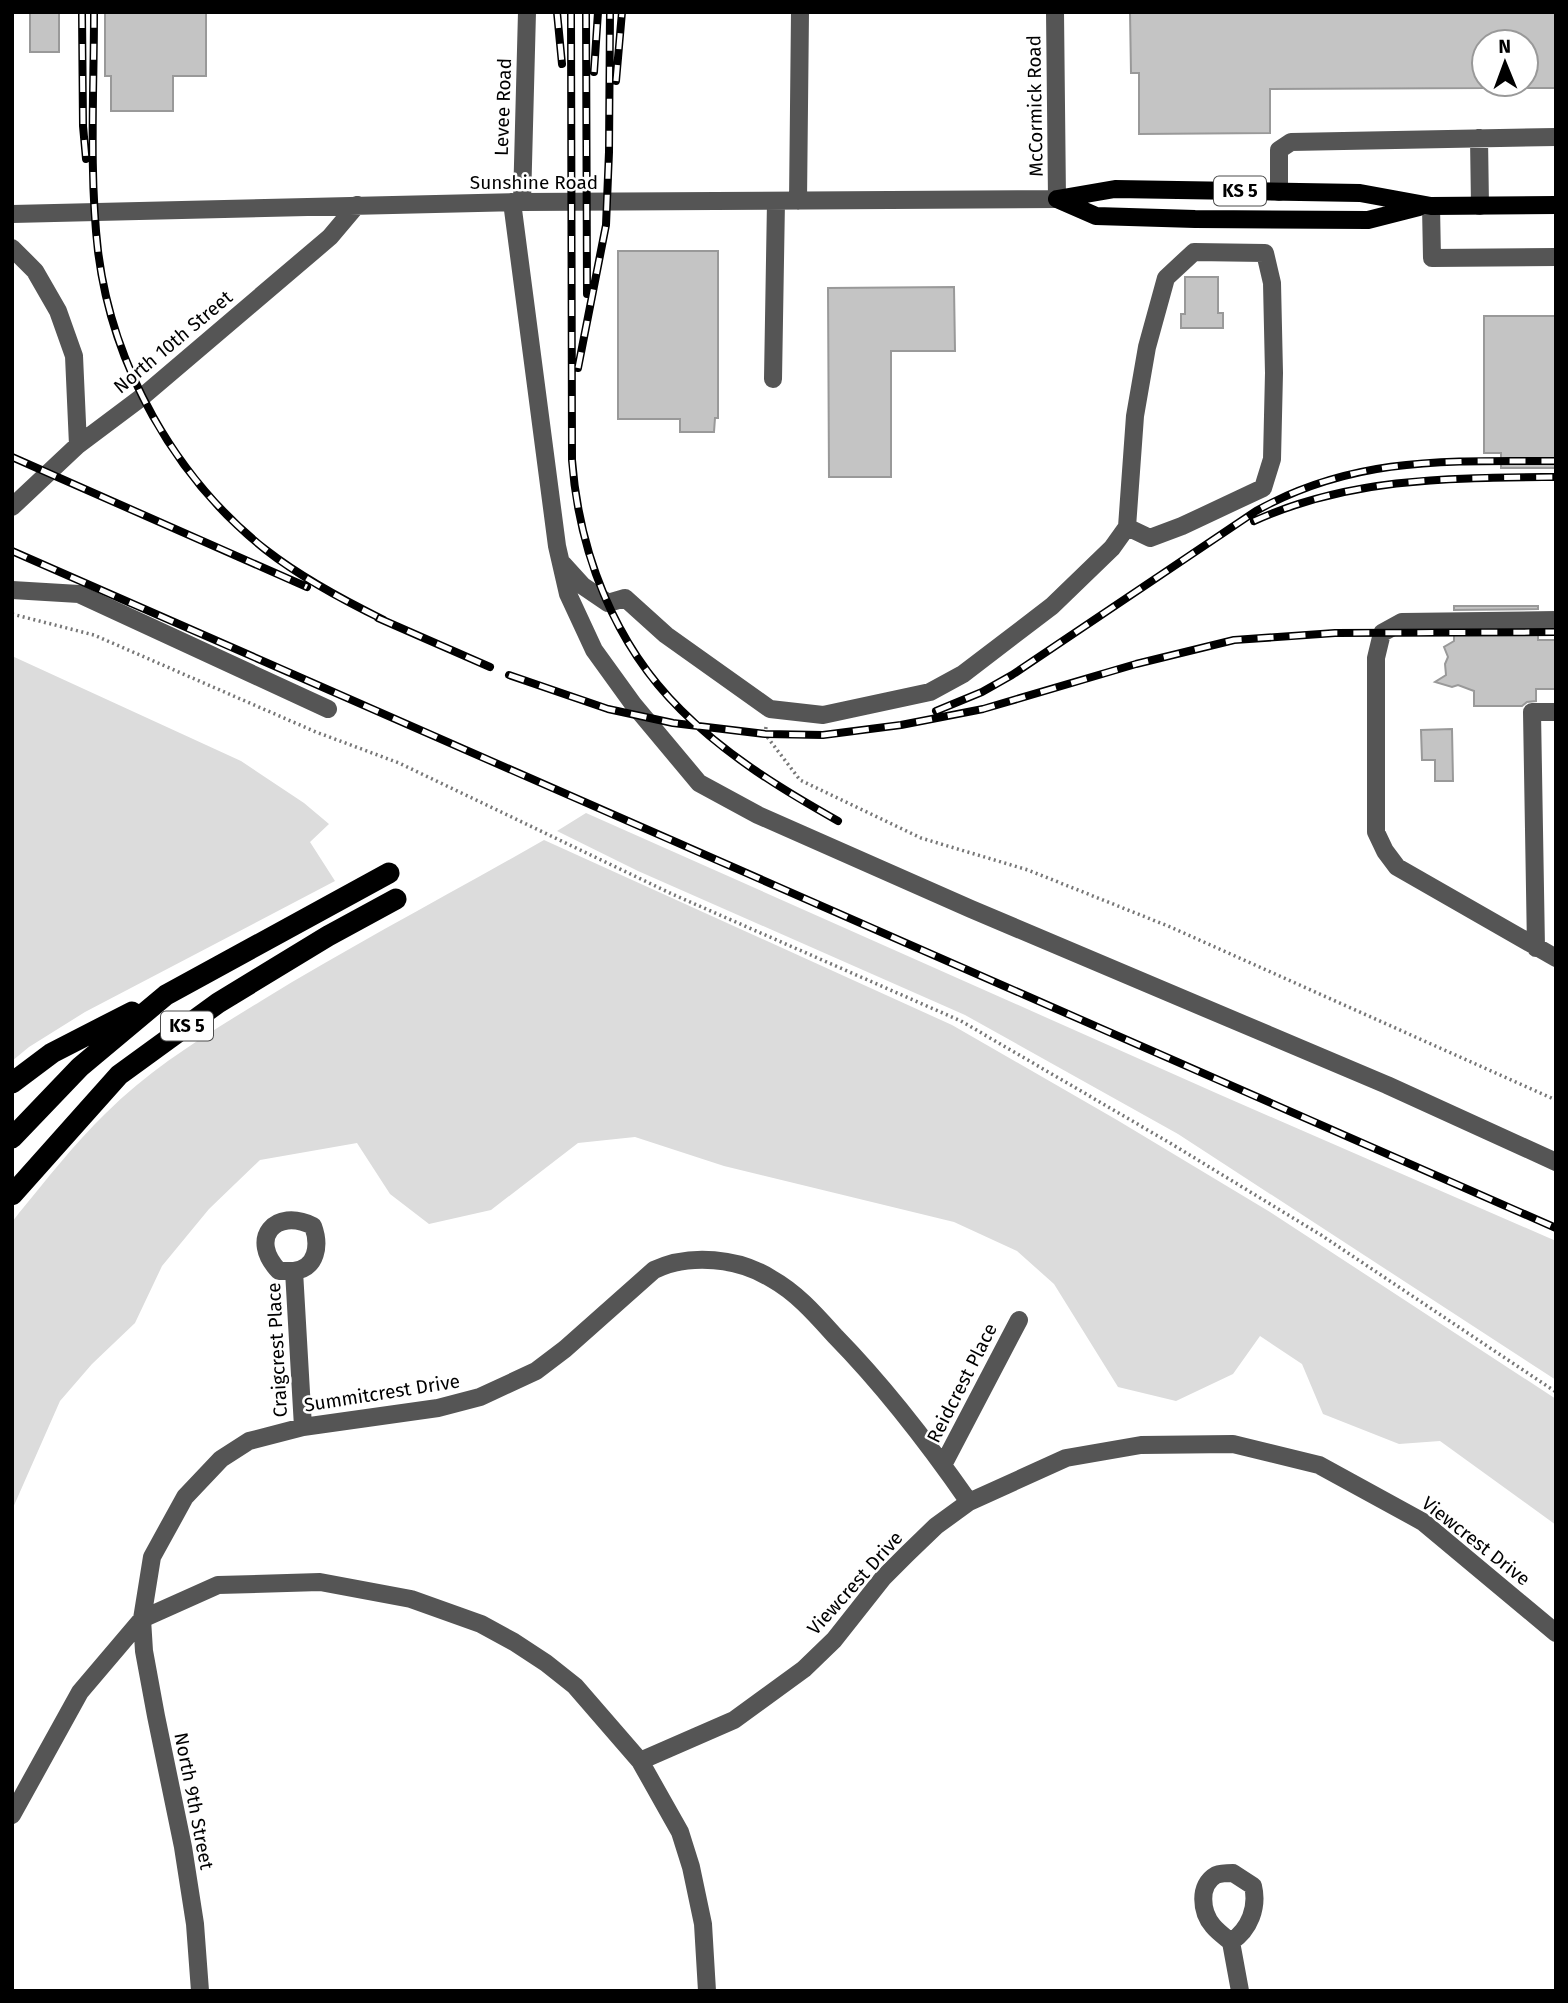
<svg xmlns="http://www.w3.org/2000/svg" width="1568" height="2003" viewBox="0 0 1568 2003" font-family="'Fira Sans',sans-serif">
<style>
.green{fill:#dcdcdc}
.building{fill:#c4c4c4;stroke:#999;stroke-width:2}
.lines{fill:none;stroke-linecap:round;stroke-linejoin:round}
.path{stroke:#777;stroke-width:3.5;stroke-dasharray:2 3.5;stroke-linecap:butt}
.minor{stroke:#555;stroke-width:18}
.major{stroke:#000;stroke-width:18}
.highway{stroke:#000;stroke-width:21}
.rail-casing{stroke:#000;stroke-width:8}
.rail{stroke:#fff;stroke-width:5;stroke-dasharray:16;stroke-linecap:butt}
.labels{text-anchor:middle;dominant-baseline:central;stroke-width:5;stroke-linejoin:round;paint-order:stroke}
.shield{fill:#fff;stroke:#4c4c4c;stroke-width:2}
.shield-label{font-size:18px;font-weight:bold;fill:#000}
.street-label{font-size:19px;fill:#000;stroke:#fff}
</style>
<rect width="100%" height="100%" fill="#fff"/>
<!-- green -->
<path class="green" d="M12 656 241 761 304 803 329 824 310 842 335 881 85 1012 29 1047 12 1061Z
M586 813 1216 1093 1556 1241V1380L1178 1134 965 1015 638 871 557 831Z
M544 840 952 1025 1117 1120 1270 1212 1556 1399V1525L1440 1441 1399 1444 1323 1414 1302 1364 1260 1336 1233 1374 1176 1401 1118 1387 1054 1284 1017 1251 954 1222 724 1166 635 1137 578 1143 491 1210 429 1224 390 1194 357 1143 260 1160 209 1209 162 1266 135 1323 92 1364 60 1401 12 1510V1222L19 1213C47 1179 74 1144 106 1113 151 1068 207 1034 261 1001 354 944 450 894 544 840Z"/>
<!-- building -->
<path class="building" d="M30 12H59V52H30Z
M105 12H206V76H173V111H111V76H105Z
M1130 12H1556V88H1526V42H1484V88L1270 89V133L1139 134V73H1131Z
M618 251H718V418H715L714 432H680V419H618Z
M1185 277H1218V313H1223V328H1181V314H1185Z
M954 287 955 351H891V477H829L828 288Z
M1484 316H1556V468H1501V453H1484Z
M1454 606H1538V609L1454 610Z
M1538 632V640H1556V689H1536V701L1527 702 1522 706H1474V691L1458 685 1452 687 1435 682 1446 675 1445 664 1448 657 1444 647 1454 641V633Z
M1452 729 1453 781H1435V760H1422L1421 730Z"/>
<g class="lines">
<!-- path -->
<path class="path" d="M12 614 94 635 316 732 399 763 672 894 961 1021 1170 1143 1321 1235 1556 1392
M766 727 765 734 800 780 921 838 1028 870 1168 926 1556 1100"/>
<!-- minor -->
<path class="minor" d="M1479 138 1480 206
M1279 192V150L1291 142 1556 137
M798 201 800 12
M512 202 557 546 568 594 594 650 633 704 699 783 758 815 971 909 1387 1085 1556 1162
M522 202 527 12
M1431 206 1432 258 1556 257
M12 214 522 202 1057 199 1055 12
M12 248 35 271 58 311 74 356 78 445
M1194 252 1265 253 1272 283 1274 373 1272 459 1263 488 1182 526 1150 538 1127 527 1135 416 1147 347 1166 278Z
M773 379 776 201
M12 507 78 445 142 397 330 237 357 205
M563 564 583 586 608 603 625 598 666 635 770 709 823 715 930 692 963 674 1052 606 1112 548 1127 527
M12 590 79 594 328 709
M1556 620 1402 622 1382 633 1376 658V832L1385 851 1397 867 1556 958
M1536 948 1532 712H1556
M294 1271H279C248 1239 275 1207 313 1226 320 1245 317 1268 294 1271L303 1427
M943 1465 1019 1320
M640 1761 734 1720 804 1669 834 1640 883 1578 907 1554 936 1526 969 1502 1066 1458 1141 1445 1233 1444 1319 1465 1423 1522 1556 1633
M12 1815 80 1692 142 1619 218 1585 320 1582 411 1599 481 1624 514 1642 546 1663 575 1686 640 1761 680 1832 691 1867 703 1924 707 1991
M1233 1873 1253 1886C1258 1907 1250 1929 1231 1942 1225 1937 1218 1932 1213 1926 1201 1912 1198 1885 1216 1875 1221 1873 1228 1873 1233 1873Z
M1231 1942 1240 1991
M200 1991 195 1924 183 1847 156 1716 144 1651 142 1619 152 1557 185 1497 221 1459 249 1441 303 1427 438 1408 480 1397 536 1371 565 1349 654 1270C690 1253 739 1258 772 1279 797 1293 816 1315 835 1336 885 1387 928 1443 969 1502"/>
<!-- major -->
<path class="major" d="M1057 199 1115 189 1360 193 1431 206 1556 205
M1057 199 1096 216 1195 219 1368 220 1419 207"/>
<!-- highway -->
<path class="highway" d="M12 1083 52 1053 132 1012
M12 1138 80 1067 166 995 389 873
M12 1195 119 1075 218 1003 328 936 396 899"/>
<defs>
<path id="rail" d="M82 12 83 126 86 159
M94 12C94 91 89 173 98 251 112 366 175 478 266 550 302 578 343 600 384 620
M557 12 562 64
M571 12 572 460C579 552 614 644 681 710 727 756 783 790 838 821
M586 12 587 294
M594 72 598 12
M616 81 622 12
M578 368 606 225 609 152 610 12
M12 457 307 587
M1254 521C1352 477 1451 478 1556 477
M12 551 1556 1228
M378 618 490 667
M509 675 608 709 673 723 765 734 823 735 901 725 983 709 1136 664 1234 640 1335 633 1556 632
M936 711 982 692 1012 675 1256 511C1355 456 1447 461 1556 461"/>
</defs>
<!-- rail casing -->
<use href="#rail" class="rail-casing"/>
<!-- rail -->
<use href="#rail" class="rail"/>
</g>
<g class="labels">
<!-- shield labels -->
<g class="shield">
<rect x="1214" y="176.5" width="52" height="29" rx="5"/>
<rect x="161" y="1011.5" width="52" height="29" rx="5"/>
</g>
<g class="shield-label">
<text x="1240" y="191">KS 5</text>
<text x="187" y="1026">KS 5</text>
</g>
<!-- street labels -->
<g class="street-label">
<text transform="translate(1035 106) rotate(-91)">McCormick Road</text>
<text transform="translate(503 107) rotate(-88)">Levee Road</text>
<text x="534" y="182">Sunshine Road</text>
<text transform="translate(173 342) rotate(-40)">North 10th Street</text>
<text transform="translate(277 1350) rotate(-93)">Craigcrest Place</text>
<text transform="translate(962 1383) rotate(-63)">Reidcrest Place</text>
<text transform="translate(382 1393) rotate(-9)">Summitcrest Drive</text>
<text transform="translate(1476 1541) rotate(38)">Viewcrest Drive</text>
<text transform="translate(855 1583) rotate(-48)">Viewcrest Drive</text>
<text transform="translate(194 1801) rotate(79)">North 9th Street</text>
</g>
</g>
<!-- border -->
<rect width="1568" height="2003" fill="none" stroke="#000000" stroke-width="28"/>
<!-- north arrow -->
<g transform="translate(1505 63) rotate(359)"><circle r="33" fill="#ffffff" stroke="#999999" stroke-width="2"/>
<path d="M0-5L12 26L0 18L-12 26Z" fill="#000000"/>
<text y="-10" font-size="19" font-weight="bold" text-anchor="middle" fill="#000000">N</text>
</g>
</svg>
